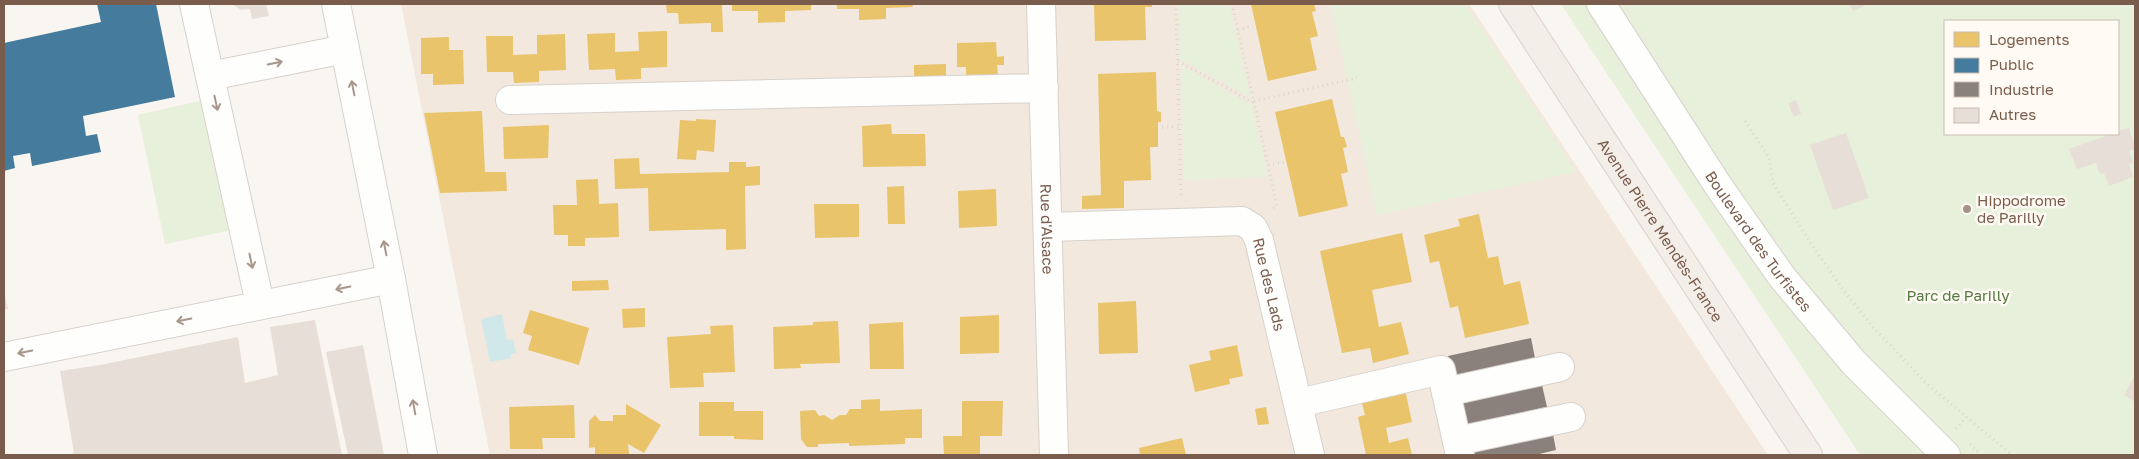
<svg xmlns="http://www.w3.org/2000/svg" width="2139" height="459" viewBox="0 0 2139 459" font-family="'Golos Text',sans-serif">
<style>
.residential{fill:#f2e8de}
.green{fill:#e7f0db;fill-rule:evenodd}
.water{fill:#d0e8ea}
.homes{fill:#e9c46a}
.public{fill:#457b9d}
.industry{fill:#8a817c}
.building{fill:#e6ded7}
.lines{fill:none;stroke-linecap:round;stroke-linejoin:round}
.minor-casing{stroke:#d7d1cb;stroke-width:30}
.major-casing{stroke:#dad1cc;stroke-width:30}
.path{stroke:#dcd5d0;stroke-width:3;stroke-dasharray:1 4;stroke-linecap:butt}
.minor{stroke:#fefefd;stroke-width:28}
.major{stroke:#f3eee8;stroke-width:28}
.oneway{stroke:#a8958b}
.poi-dot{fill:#a69286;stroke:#fffaf3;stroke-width:2}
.labels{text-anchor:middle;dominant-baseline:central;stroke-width:5;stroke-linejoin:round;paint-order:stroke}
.poi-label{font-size:15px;fill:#7a5c4d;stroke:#fffaf3;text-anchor:start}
.street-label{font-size:15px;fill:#7a5c4d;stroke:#fffaf3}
.park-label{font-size:15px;fill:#537a41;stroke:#fffaf3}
</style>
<rect width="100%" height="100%" fill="#f9f5f0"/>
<!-- residential -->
<path class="residential" d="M401 4H1469L1768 455H490Z"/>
<!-- green -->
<path class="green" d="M1179 4H1229L1251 98 1180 59Z
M1331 4H1465L1576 172 1377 215Z
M1561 4H2135V455H1860ZM1945 21H2118V134H1945Z
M1181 65 1252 105 1268 177 1184 180Z
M204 100 232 230 165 244 138 115Z"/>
<!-- water -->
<path class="water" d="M502 314 507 340 513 339 516 353 511 354V358L490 362 481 319Z"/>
<!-- homes -->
<path class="homes" d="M666 4H722L723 32H711V23L679 24 678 13H667Z
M732 4H811V10L785 11V22L758 23V11H732Z
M837 4H912L913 7 886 8V19L859 20V9H837Z
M1094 4H1152V7H1145L1146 40 1095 41Z
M1251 4H1314L1316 11 1312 12 1318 36 1310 38 1317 70 1268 81Z
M667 31V67L641 68V79L616 80 615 69 589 70 587 34 615 33V52L639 51 638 32Z
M565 34 566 70 539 71V82L514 83 513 72H487L486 36H513V55L537 54V35Z
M449 37V50H463L464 84 433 85V74H421V38Z
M996 42 997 57 1004 56V65H997L998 77 966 78V67H957V43Z
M946 64V80L914 81V65Z
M1156 72 1157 111 1161 112V122H1158V147H1150L1151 180 1124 181V208L1082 209V196L1101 195 1098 74Z
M1332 99 1341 137H1344L1347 147 1343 148 1348 172 1341 174 1348 206 1299 217 1275 112Z
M482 111 485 172H506L507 191 440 193 424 113Z
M696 119 716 120 714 152 697 150 696 160 677 159 680 120 696 121Z
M891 124 892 134H925L926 166 863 167 862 126Z
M549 125 548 158 504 159 503 127Z
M639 158 640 174 729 172V162H746V167L760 166V185L745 186 746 249 726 250V229L649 231 648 188 615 189 614 159Z
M598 179 599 204 618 203 619 237 585 238V246H568V235H554L553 205H577L576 180Z
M904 186 905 224H888L887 187Z
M996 189 997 226 959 228 958 191Z
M814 204H859V237L815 238Z
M1479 214 1488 258 1498 256 1504 285 1520 281 1529 324 1465 338 1458 306 1450 308 1439 261 1430 263 1424 235 1460 226 1458 219Z
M1402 233 1412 282 1372 290 1379 327 1401 322 1409 354 1373 363 1370 348 1342 353 1320 251Z
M608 280 609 290 572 291V281Z
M1136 301 1138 353 1099 354 1098 303Z
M645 308V327L623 328 622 309Z
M530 310 589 328 579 365 528 350 532 336 523 333Z
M999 315V353L960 354V317Z
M838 321 840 363 800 364 801 368 774 369 773 327 813 325V322Z
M903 322 904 369H870L869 324Z
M733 325 735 372 703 373 704 387 670 388 667 337 711 334 710 326Z
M1237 345 1243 376 1229 379 1230 384 1195 392 1189 365 1211 360 1209 351Z
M1404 385 1412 422 1386 428 1389 443 1408 438 1412 455H1366L1358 417 1365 415 1360 395Z
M880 399V411L922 409V438H905V444L849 446V443L818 444V447H807L801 439 800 411 815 410 819 416 824 415 832 420 840 415H846L850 409H861V400Z
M962 401H1003L1002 436H980V454L944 455 943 436H962Z
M699 402H734V411H763V440L734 439V436H699Z
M626 404 661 425 644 453 628 444 629 454 595 455V447L589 448V421L595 415 600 421H613V415H626Z
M574 405 575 438H542L543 449H510L509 407Z
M1266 407 1269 424 1258 425 1255 409Z
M1182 438 1186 455H1140L1139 448Z"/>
<!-- public -->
<path class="public" d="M97 4H156L175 97 83 116 86 136 97 134 101 152 32 166 30 153 13 156 15 168 4 171V43L101 22Z"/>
<!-- industry -->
<path class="industry" d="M1531 338 1535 358 1453 377 1448 356Z
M1542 385 1547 407 1464 425 1459 404Z
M1552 429 1556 450 1535 455H1471L1469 448Z"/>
<!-- building -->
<path class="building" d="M232 4H266L269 16 252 19 250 9 241 10Z
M1849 4H1868L1853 11Z
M1796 100 1801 114 1794 117 1788 103Z
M2129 128 2135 147V149L2129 151 2133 163 2129 164 2133 177 2109 186 2104 173 2100 174 2096 163 2077 169 2069 149 2111 134H2118V131Z
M1846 133 1869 198 1833 210 1810 145Z
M4 292 8 309 4 310Z
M315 320 342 455H68L74 453 60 371 100 365 238 337 245 383 278 375 270 327Z
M363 345 384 455H348L326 352Z
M2135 375V402L2124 395Z"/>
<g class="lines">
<defs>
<g id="minor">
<path d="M194 4 260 304"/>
<path d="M336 4 391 279 423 455"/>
<path id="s1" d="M1041 4 1054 455"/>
<path id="s2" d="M1601 4 1719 187 1782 277 1854 363 1946 455"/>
<path d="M210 76 345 49"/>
<path d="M510 100 1044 88"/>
<path id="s3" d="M1049 227 1242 221 1253 228 1259 240 1310 455"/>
<path d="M4 357 391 279"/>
<path d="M1446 392 1560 367"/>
<path d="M1299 403 1441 370 1460 455"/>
<path d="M1457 441 1571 417"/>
</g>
<g id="major">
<path id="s4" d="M1513 4 1808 455"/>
</g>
</defs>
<!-- minor casing -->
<use href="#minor" class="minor-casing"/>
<!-- major casing -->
<use href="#major" class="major-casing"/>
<!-- path -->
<path class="path" d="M1176 4 1181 198
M1232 4 1277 206 1271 209
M1238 30 1253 26
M1178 61 1254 103
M1254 101 1357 78
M1745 121 1769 157 1773 183 1810 242 1841 287 1872 326 1927 384 2012 455
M1162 127H1179
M1268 165 1285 162
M1956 429 1966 417
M1970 444 1981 455"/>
<!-- minor -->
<use href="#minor" class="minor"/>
<!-- major -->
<use href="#major" class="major"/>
</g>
<!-- one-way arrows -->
<defs><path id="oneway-shaft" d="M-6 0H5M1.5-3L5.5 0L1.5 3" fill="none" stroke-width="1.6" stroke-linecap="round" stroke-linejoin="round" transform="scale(1.25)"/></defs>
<g class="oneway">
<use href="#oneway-shaft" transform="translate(275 63) rotate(-12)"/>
<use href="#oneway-shaft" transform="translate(353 88) rotate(-101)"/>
<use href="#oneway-shaft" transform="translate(216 103) rotate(78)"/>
<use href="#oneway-shaft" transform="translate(385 248) rotate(-101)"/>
<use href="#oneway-shaft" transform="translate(251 261) rotate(78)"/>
<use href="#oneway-shaft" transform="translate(343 288) rotate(169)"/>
<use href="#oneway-shaft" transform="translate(184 320) rotate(168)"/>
<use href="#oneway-shaft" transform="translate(25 352) rotate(168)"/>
<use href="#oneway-shaft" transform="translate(414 407) rotate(-100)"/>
</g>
<!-- markers -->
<circle class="poi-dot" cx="1967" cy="209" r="5"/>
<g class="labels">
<!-- poi labels -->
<g class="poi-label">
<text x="1977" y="200">Hippodrome<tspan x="1977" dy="17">de Parilly</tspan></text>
</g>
<!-- street labels -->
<g class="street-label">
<text stroke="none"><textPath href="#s1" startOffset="225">Rue d'Alsace</textPath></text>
<text stroke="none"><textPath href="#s4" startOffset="270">Avenue Pierre Mendès-France</textPath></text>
<text stroke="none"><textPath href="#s2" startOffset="285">Boulevard des Turfistes</textPath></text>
<text stroke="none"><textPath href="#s3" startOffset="265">Rue des Lads</textPath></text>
</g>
<!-- park labels -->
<g class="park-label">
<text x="1958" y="295">Parc de Parilly</text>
</g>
</g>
<!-- border -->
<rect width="2139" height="459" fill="none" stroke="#7a5c4d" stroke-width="10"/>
<!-- legend -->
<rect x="1944" y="20" width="175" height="115" fill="#fffaf3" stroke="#cabbb1"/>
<rect x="1954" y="32" width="25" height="15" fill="#e9c46a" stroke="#cabbb1"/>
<text x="1989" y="45" font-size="15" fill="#7a5c4d">Logements</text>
<rect x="1954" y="58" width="25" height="15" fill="#457b9d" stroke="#cabbb1"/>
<text x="1989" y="70" font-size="15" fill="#7a5c4d">Public</text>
<rect x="1954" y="82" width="25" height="15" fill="#8a817c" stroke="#cabbb1"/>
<text x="1989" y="95" font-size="15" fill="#7a5c4d">Industrie</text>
<rect x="1954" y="108" width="25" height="15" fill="#e6ded7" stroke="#cabbb1"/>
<text x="1989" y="120" font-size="15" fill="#7a5c4d">Autres</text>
</svg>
